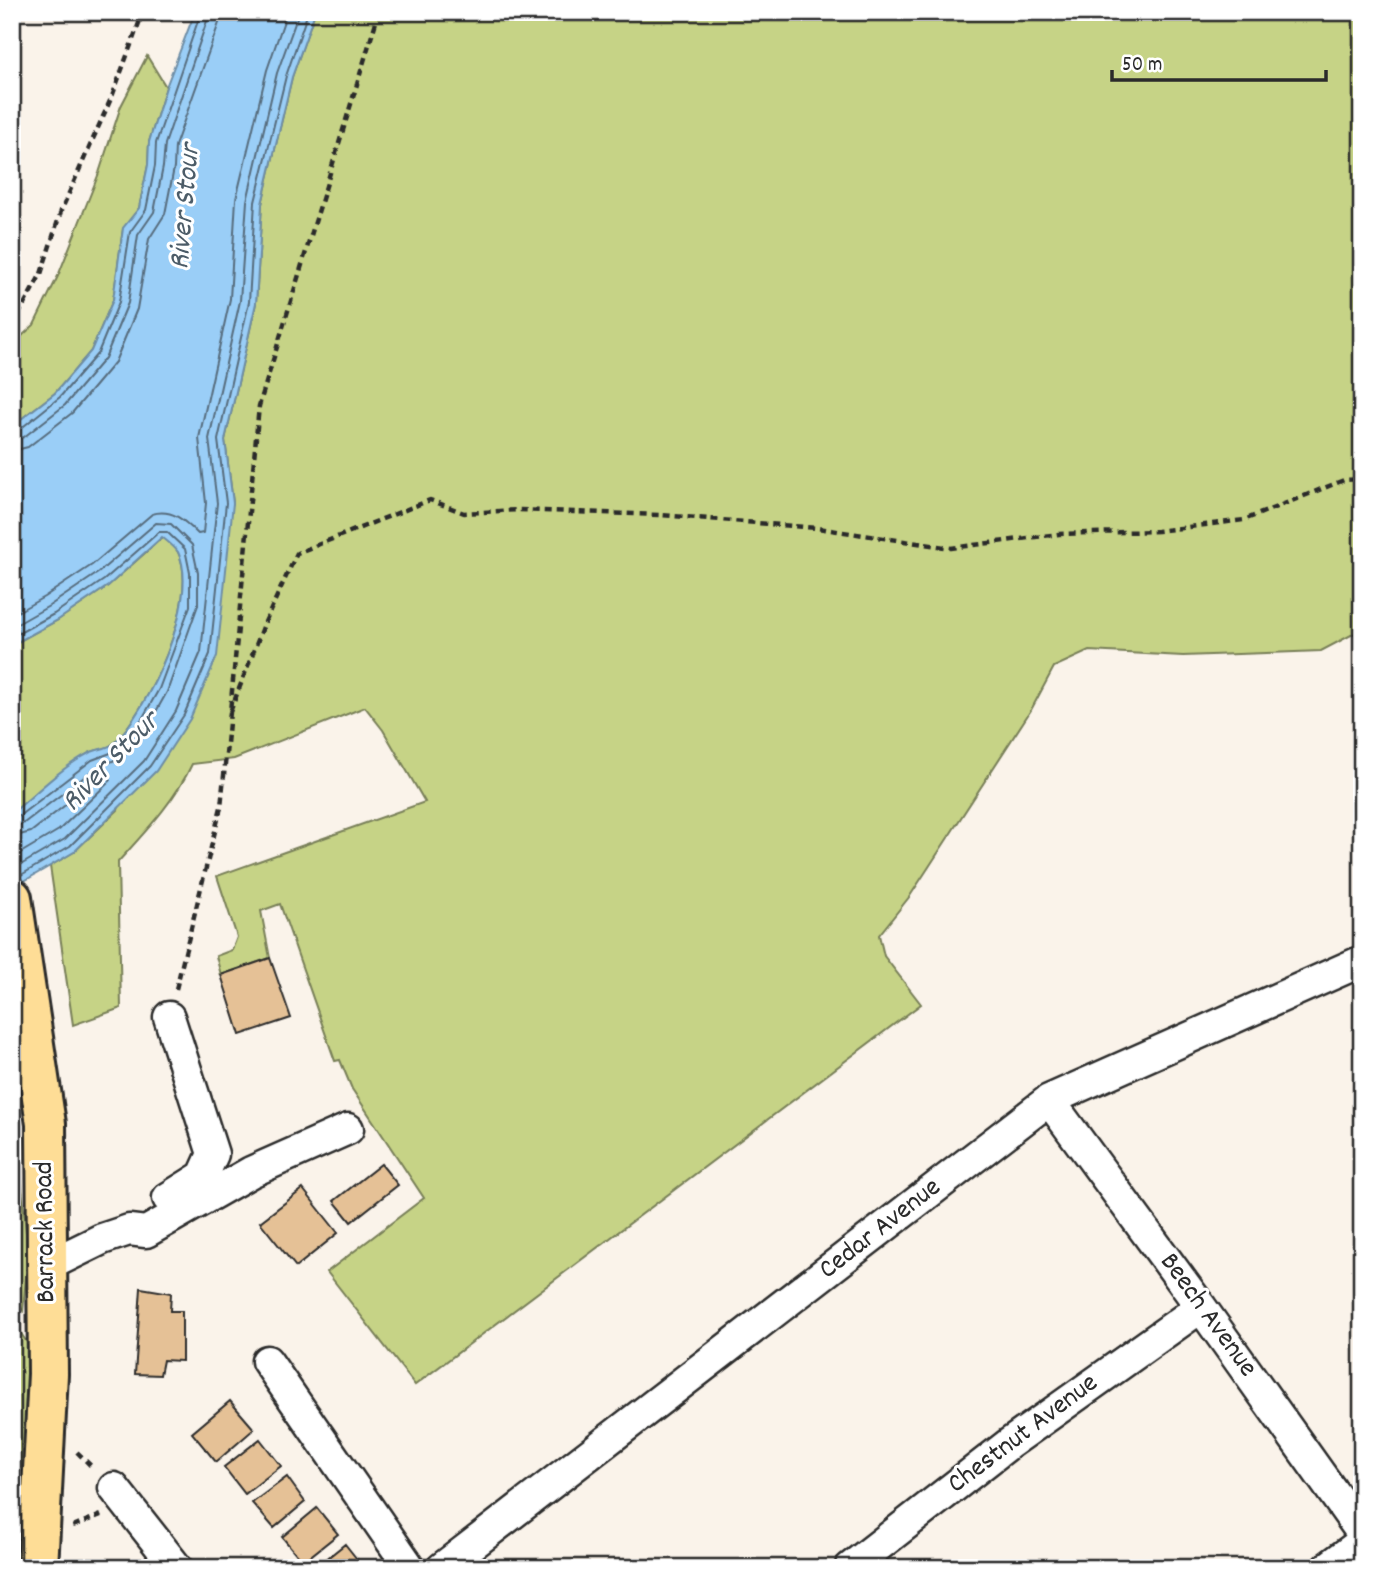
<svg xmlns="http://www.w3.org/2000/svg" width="1374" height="1580" viewBox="0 0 1374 1580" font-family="Dekko,sans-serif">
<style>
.green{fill:#c6d386;stroke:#787f58;stroke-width:2}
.water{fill:#9acef7;stroke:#6e8da5;stroke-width:2}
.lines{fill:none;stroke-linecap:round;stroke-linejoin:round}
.shore{stroke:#576c7d;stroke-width:2}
.building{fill:#e5c196;stroke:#2b2b2b;stroke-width:2}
.minor-casing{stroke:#2b2b2b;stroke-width:35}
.major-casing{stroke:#2b2b2b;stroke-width:44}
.path{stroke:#2b2b2b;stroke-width:4.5;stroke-dasharray:7 5;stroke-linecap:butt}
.minor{stroke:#fff;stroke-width:30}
.major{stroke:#fedd96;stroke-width:38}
.labels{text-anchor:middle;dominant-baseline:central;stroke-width:6;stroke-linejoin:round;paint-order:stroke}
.street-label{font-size:28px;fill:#2b2b2b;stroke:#fff}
.water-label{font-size:30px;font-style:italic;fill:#4c5c68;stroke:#fff}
</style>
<rect width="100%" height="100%" fill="#faf3ea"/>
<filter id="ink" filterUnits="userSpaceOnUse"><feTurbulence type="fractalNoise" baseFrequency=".0143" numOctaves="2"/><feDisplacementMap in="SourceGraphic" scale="14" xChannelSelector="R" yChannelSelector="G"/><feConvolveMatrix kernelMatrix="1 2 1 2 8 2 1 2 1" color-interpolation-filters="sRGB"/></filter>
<g filter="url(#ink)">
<!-- green -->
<path class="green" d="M315 12H1362V632L1355 633 1321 651 1183 656 1089 651 1054 667 1031 710 910 896 879 935 884 956 921 1004 415 1385 327 1272 424 1198 352 1089 340 1060 335 1061 280 904 261 911 270 958 221 975 216 956 232 950 237 937 217 876 425 802 383 730 365 707 234 759 192 764C175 801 145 832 118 862L121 1008 73 1025 50 866 74 852 118 810 233 503 225 440 256 303 262 204 292 77Z
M147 56 166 87 149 142 148 165 139 208 123 229 113 300 91 351 55 393 12 426V345L34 325 58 276 99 173 121 106Z
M163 537C167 541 175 546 178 552 201 598 148 711 113 744 107 750 96 749 89 753 64 767 35 795 12 813V645L58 620 108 586Z
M12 1179H21L28 1254 23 1311 12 1297Z
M12 1320 48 1374 38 1568H12Z"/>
<!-- water -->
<path class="water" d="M195 12H315L292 77 262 204 256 303 225 440 233 503 217 656 190 719 156 771 74 852 12 888V813C35 794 62 767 89 753 96 749 107 749 113 744 148 711 201 598 178 552 175 547 167 541 162 537L108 586 58 620 12 645V426L55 393 91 351 113 300 123 228 139 208 148 165 149 142 166 87Z"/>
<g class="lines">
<!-- shore -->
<path class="shore" d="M12 431 19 430 60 397 98 353 119 302 130 232 146 210 155 166 156 143 201 12
M12 440 24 437 65 405 105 358 128 303 138 235 154 212 163 167 165 144 210 12
M12 451 28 447 72 413 115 362 137 309 149 239 165 214 174 168 175 146 219 23 220 12
M12 615 44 597 92 565 152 514C172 508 185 521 198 534L203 533 206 503 199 438 230 299 236 199 267 70 287 12
M12 627 49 606 98 573 156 523 171 524 192 545 198 573V605L167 692 149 724 122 757 96 768 24 823 12 827
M12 637 54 614 104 580 159 532H167L185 549 190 573V606L159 689 142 719 116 751 92 760 19 816 12 818
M12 837 31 832 101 777 107 775 110 777V781L59 830 12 858
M12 870 65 839 144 761 176 711 201 652 217 503 209 439 240 301 247 201 277 73 299 12
M16 878 70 846 150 766 184 715 210 654 226 503 218 440 249 302 255 202 286 76 308 12"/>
</g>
<!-- building -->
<path class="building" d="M270 958 291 1018 240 1035 221 975Z
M381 1164 398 1185 351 1222 334 1201Z
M303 1189 338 1233 296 1267 260 1222Z
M141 1288 171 1293 170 1311H182V1361L163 1360 160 1375 135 1374Z
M230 1401 254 1429 216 1462 192 1433Z
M260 1439 281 1466 245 1494 224 1467Z
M287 1477 305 1502 274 1528 252 1503Z
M317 1508 338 1534 303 1562 282 1537Z
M345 1544 364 1568H315Z"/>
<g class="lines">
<defs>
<path id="minor" d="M1049 1100 1201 1307 1362 1533
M168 1198 203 1176 213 1154 169 1017
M47 1266 102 1239 129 1230 146 1232 251 1172 348 1129
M267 1361 410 1568
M114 1488 177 1568
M442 1568 1049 1100 1362 961
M850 1568 1010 1443 1201 1307
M1327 1568 1362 1542"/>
<path id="major" d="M12 898 46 1124 48 1374 38 1568"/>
</defs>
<!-- minor casing -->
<use href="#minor" class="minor-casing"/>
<!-- major casing -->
<use href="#major" class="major-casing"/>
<!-- path -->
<path class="path" d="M12 326 41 274 61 211 113 94 143 12
M230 712 265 622 297 553 430 500 464 513 518 510 661 515 817 528 951 548 1059 534 1157 531 1244 520 1344 480 1362 479
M176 989 221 807 259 406 379 12
M77 1452 93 1468
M73 1526 101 1515"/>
<!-- minor -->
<use href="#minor" class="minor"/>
<!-- major -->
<use href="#major" class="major"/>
</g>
</g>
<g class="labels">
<!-- street labels -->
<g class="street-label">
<text transform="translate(881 1230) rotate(-38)">Cedar Avenue</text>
<text transform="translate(47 1232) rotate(-91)">Barrack Road</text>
<text transform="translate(1207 1316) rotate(54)">Beech Avenue</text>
<text transform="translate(1024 1435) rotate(-37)">Chestnut Avenue</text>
</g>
<!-- water labels -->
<g class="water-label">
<text transform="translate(187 207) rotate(-85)">River Stour</text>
<text transform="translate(112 763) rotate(-46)">River Stour</text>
</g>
</g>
<!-- margin -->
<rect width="1374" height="1580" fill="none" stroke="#fff" stroke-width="42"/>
<rect x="21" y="21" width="1332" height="1538" fill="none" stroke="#2b2b2b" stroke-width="2.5" filter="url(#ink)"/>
<!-- scale -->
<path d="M1112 70v10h214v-10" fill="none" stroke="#2b2b2b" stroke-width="3.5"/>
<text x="1122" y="70" font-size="21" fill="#2b2b2b" stroke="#ffffff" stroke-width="5" paint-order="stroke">50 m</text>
</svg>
